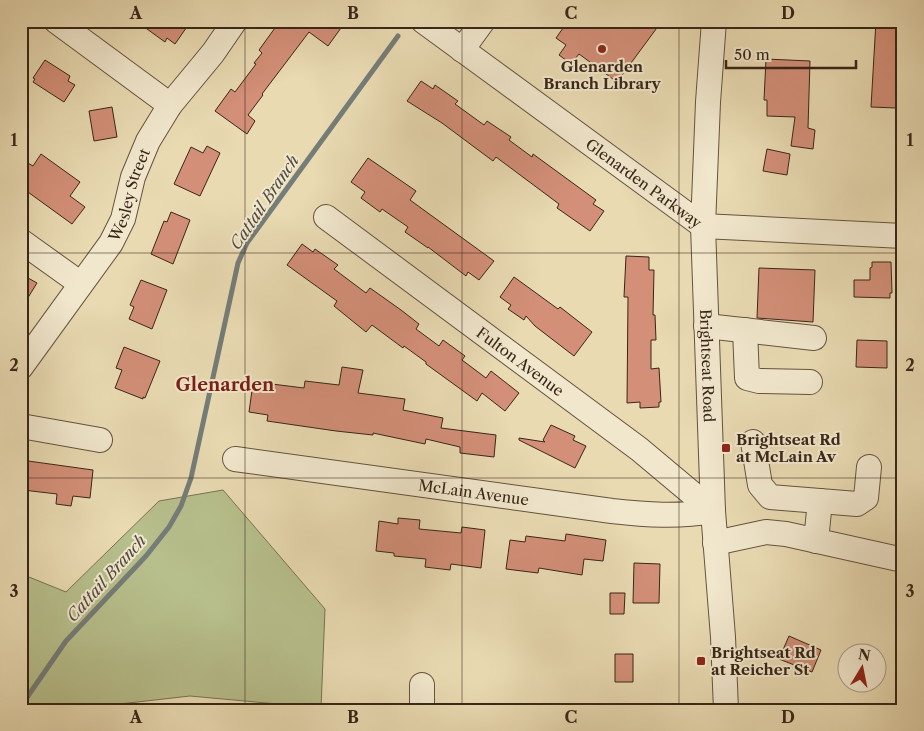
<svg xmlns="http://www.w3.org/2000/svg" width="924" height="731" viewBox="0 0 924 731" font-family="'Libre Caslon Text',serif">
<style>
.green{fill:#b7bf8c;stroke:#787252}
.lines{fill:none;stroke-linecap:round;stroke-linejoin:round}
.stream{stroke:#757d78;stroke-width:5}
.building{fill:#d38f78;stroke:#382617}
.minor-casing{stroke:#64533e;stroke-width:26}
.minor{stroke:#f1e7cd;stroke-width:24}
.grid{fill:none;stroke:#382617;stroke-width:1;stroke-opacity:0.55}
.poi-dot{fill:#8f2418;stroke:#f1e7cd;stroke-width:2}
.labels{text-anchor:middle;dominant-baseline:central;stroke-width:4;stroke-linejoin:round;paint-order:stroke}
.poi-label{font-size:15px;font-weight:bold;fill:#382617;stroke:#f1e7cd;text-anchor:start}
.street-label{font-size:15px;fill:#382617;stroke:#f1e7cd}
.water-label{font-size:16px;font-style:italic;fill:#514a40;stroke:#f1e7cd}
.quarter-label{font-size:18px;font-weight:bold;fill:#7a1f14;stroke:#f1e7cd}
.neatline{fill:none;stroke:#382617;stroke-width:2}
.grid-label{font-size:16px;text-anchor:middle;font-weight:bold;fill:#382617}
</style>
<rect width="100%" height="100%" fill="#e9dab2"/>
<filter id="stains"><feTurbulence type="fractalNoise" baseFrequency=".004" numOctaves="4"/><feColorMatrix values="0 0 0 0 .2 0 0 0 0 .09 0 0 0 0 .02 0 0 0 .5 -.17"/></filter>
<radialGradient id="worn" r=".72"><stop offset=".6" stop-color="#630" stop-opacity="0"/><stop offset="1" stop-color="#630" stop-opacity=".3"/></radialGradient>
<!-- green -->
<path class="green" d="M223 490 325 609 321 708 190 696 102 706 99 710H21V571L24 575 66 592 159 501Z"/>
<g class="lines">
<!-- stream -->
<path class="stream" d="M21 706 66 641 146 556 169 527 181 506 191 478 238 263 247 243 398 36"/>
</g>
<!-- building -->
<path class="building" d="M136 21H191L175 44 167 38 165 42Z
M280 21H346L328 46 309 32 262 94 263 95 248 115 255 121 247 134 215 111 231 89 235 92 256 64 254 63 262 53 259 50Z
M568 21H662L617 82 579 54 571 64 559 55 566 45 556 38Z
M876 21H900L896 108 871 107Z
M766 59 810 61 808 128 815 130 813 149 791 146 795 117 767 116V100H764Z
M45 60 70 76 68 81 75 85 64 102 33 82 35 79 33 78Z
M421 81 433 89 435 85 458 101 455 104 484 125 487 121 511 137 509 140 532 157 533 154 596 200 593 204 604 211 590 231 557 208 559 204 496 157 493 161 442 123 407 101Z
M112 107 117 137 94 141 89 111Z
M207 146 220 153 200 196 174 184 191 147 203 153Z
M767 149 790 154 787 175 763 171Z
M41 154 80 182 70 196 85 207 72 224 21 187V159L33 166Z
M368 158 416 191 410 200 494 261 479 280 468 272 466 276 428 247V248L405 232 408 227 382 209 380 212 361 198 365 192 351 182Z
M171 212 190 220 173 264 151 254 164 221 167 222Z
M302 244 313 252 315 249 338 265 334 269 366 293 370 288 401 310 419 324 416 329 439 346 443 340 465 356 462 360 486 378 491 371 519 393 505 411 482 393 477 401 426 364V362L404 346 403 348 372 325 366 332 334 306 337 301 287 265Z
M626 256 649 257V270H654L653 315H655L656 340H651V369L659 368 661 402H659V407L640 408V402L627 403 628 297H624Z
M872 262H891L892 293H890V298L854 297V280H870V268L872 267Z
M759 268 815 270 813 322 757 318Z
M21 274 37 283 21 309Z
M514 277 558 309 560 307 592 332 574 356 535 326 526 316 524 320 508 309 511 305 500 297Z
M141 280 167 290 152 329 129 319 134 307 130 305Z
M857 340 887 341V368L856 367Z
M124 347 160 361 145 398 143 397V399L115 388 122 370 116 368Z
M342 367 363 370 358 393 405 399 403 410 443 418 441 428 496 435 494 457 460 453V447L426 439 425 444 373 433V435L336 431 267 421 268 415 249 412 253 383 272 386V384L304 388 305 381 339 385Z
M551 425 575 436 573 440 586 446 575 468 519 440V438L545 442 543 440Z
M21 460 93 470 90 498 73 496 71 506 56 504 57 494 23 490 24 480H21Z
M398 518 420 520 419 529 461 533 462 527 485 530 481 568 451 564 450 570 425 567 426 559 394 556V553L376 551 379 521 398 524Z
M566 534 606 540 603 561 584 559 582 575 539 568 538 573 506 569 510 540 525 542 526 536 565 541Z
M634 563 660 564 659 603H633Z
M610 593H625L624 614H610Z
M789 636 821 650 812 672 779 659Z
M615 654H633V682H615Z"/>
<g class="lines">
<defs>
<g id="minor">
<path d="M56 21 170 105"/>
<path id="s1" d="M423 21 703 226 903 236"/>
<path id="s2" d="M714 21 708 102 703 226 713 511 723 637 726 710"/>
<path d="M462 50 483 21"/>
<path id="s3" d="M326 217 639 449 713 511"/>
<path d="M21 241 81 284"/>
<path d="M706 326 814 338"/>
<path d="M745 330 747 378 759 381 810 382"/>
<path id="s4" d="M21 367 111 243 123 219 133 177 148 141 170 105 213 53 235 21"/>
<path d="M21 426 100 440"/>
<path d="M753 442 760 485 770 497 857 504 866 498 869 467"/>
<path id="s5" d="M235 459 612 511C647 515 679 517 713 511"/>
<path d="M816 541 820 501"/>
<path d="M715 543 766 532 786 534 903 560"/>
<path d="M422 685V710"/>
</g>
</defs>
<!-- minor casing -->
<use href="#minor" class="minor-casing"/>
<!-- minor -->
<use href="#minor" class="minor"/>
</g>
<!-- grid -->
<path class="grid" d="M245 21V710M462 21V710M679 21V710M21 253H903M21 478H903"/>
<!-- markers -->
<g class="poi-dot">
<circle cx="602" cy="49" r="5"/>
<rect x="721" y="443" width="10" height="10" rx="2.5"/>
<rect x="696" y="656" width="10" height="10" rx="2.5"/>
</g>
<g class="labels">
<!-- poi labels -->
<g class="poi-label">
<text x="602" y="66" text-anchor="middle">Glenarden<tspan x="602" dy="17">Branch Library</tspan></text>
<text x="736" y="439">Brightseat Rd<tspan x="736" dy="17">at McLain Av</tspan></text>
<text x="711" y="652">Brightseat Rd<tspan x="711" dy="17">at Reicher St</tspan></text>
</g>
<!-- street labels -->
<g class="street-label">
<text stroke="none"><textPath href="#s1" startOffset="274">Glenarden Parkway</textPath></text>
<text stroke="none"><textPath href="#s4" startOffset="205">Wesley Street</textPath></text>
<text stroke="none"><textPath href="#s3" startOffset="242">Fulton Avenue</textPath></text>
<text stroke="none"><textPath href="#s2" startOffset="345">Brightseat Road</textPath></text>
<text stroke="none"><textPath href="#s5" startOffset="241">McLain Avenue</textPath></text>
</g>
<!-- water labels -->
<g class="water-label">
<text transform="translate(264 202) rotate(-56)">Cattail Branch</text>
<text transform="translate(106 578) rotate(-48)">Cattail Branch</text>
</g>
<!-- quarter labels -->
<g class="quarter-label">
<text x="225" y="385">Glenarden</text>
</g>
</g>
<!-- margin -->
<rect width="924" height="731" fill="none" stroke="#e9dab2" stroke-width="55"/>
<!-- north arrow -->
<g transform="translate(862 668) rotate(10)"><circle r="24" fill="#f1e7cd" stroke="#a79a84"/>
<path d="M0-4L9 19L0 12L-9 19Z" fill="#8f2418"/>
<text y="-8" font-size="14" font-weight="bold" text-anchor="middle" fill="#382617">N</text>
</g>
<!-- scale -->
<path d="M726 60v8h130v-8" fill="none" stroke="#382617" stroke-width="2.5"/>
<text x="734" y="60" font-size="15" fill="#382617" stroke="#f1e7cd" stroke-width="4" paint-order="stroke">50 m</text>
<rect x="28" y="28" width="868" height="676" class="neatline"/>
<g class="grid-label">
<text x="136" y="19">A</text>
<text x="353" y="19">B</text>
<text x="571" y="19">C</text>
<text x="788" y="19">D</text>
<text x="14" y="146">1</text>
<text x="910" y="146">1</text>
<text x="14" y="371">2</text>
<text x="910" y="371">2</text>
<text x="14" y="597">3</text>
<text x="910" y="597">3</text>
<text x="136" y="723">A</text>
<text x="353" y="723">B</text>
<text x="571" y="723">C</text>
<text x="788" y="723">D</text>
</g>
<rect width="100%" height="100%" filter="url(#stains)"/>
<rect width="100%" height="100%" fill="url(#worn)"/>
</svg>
